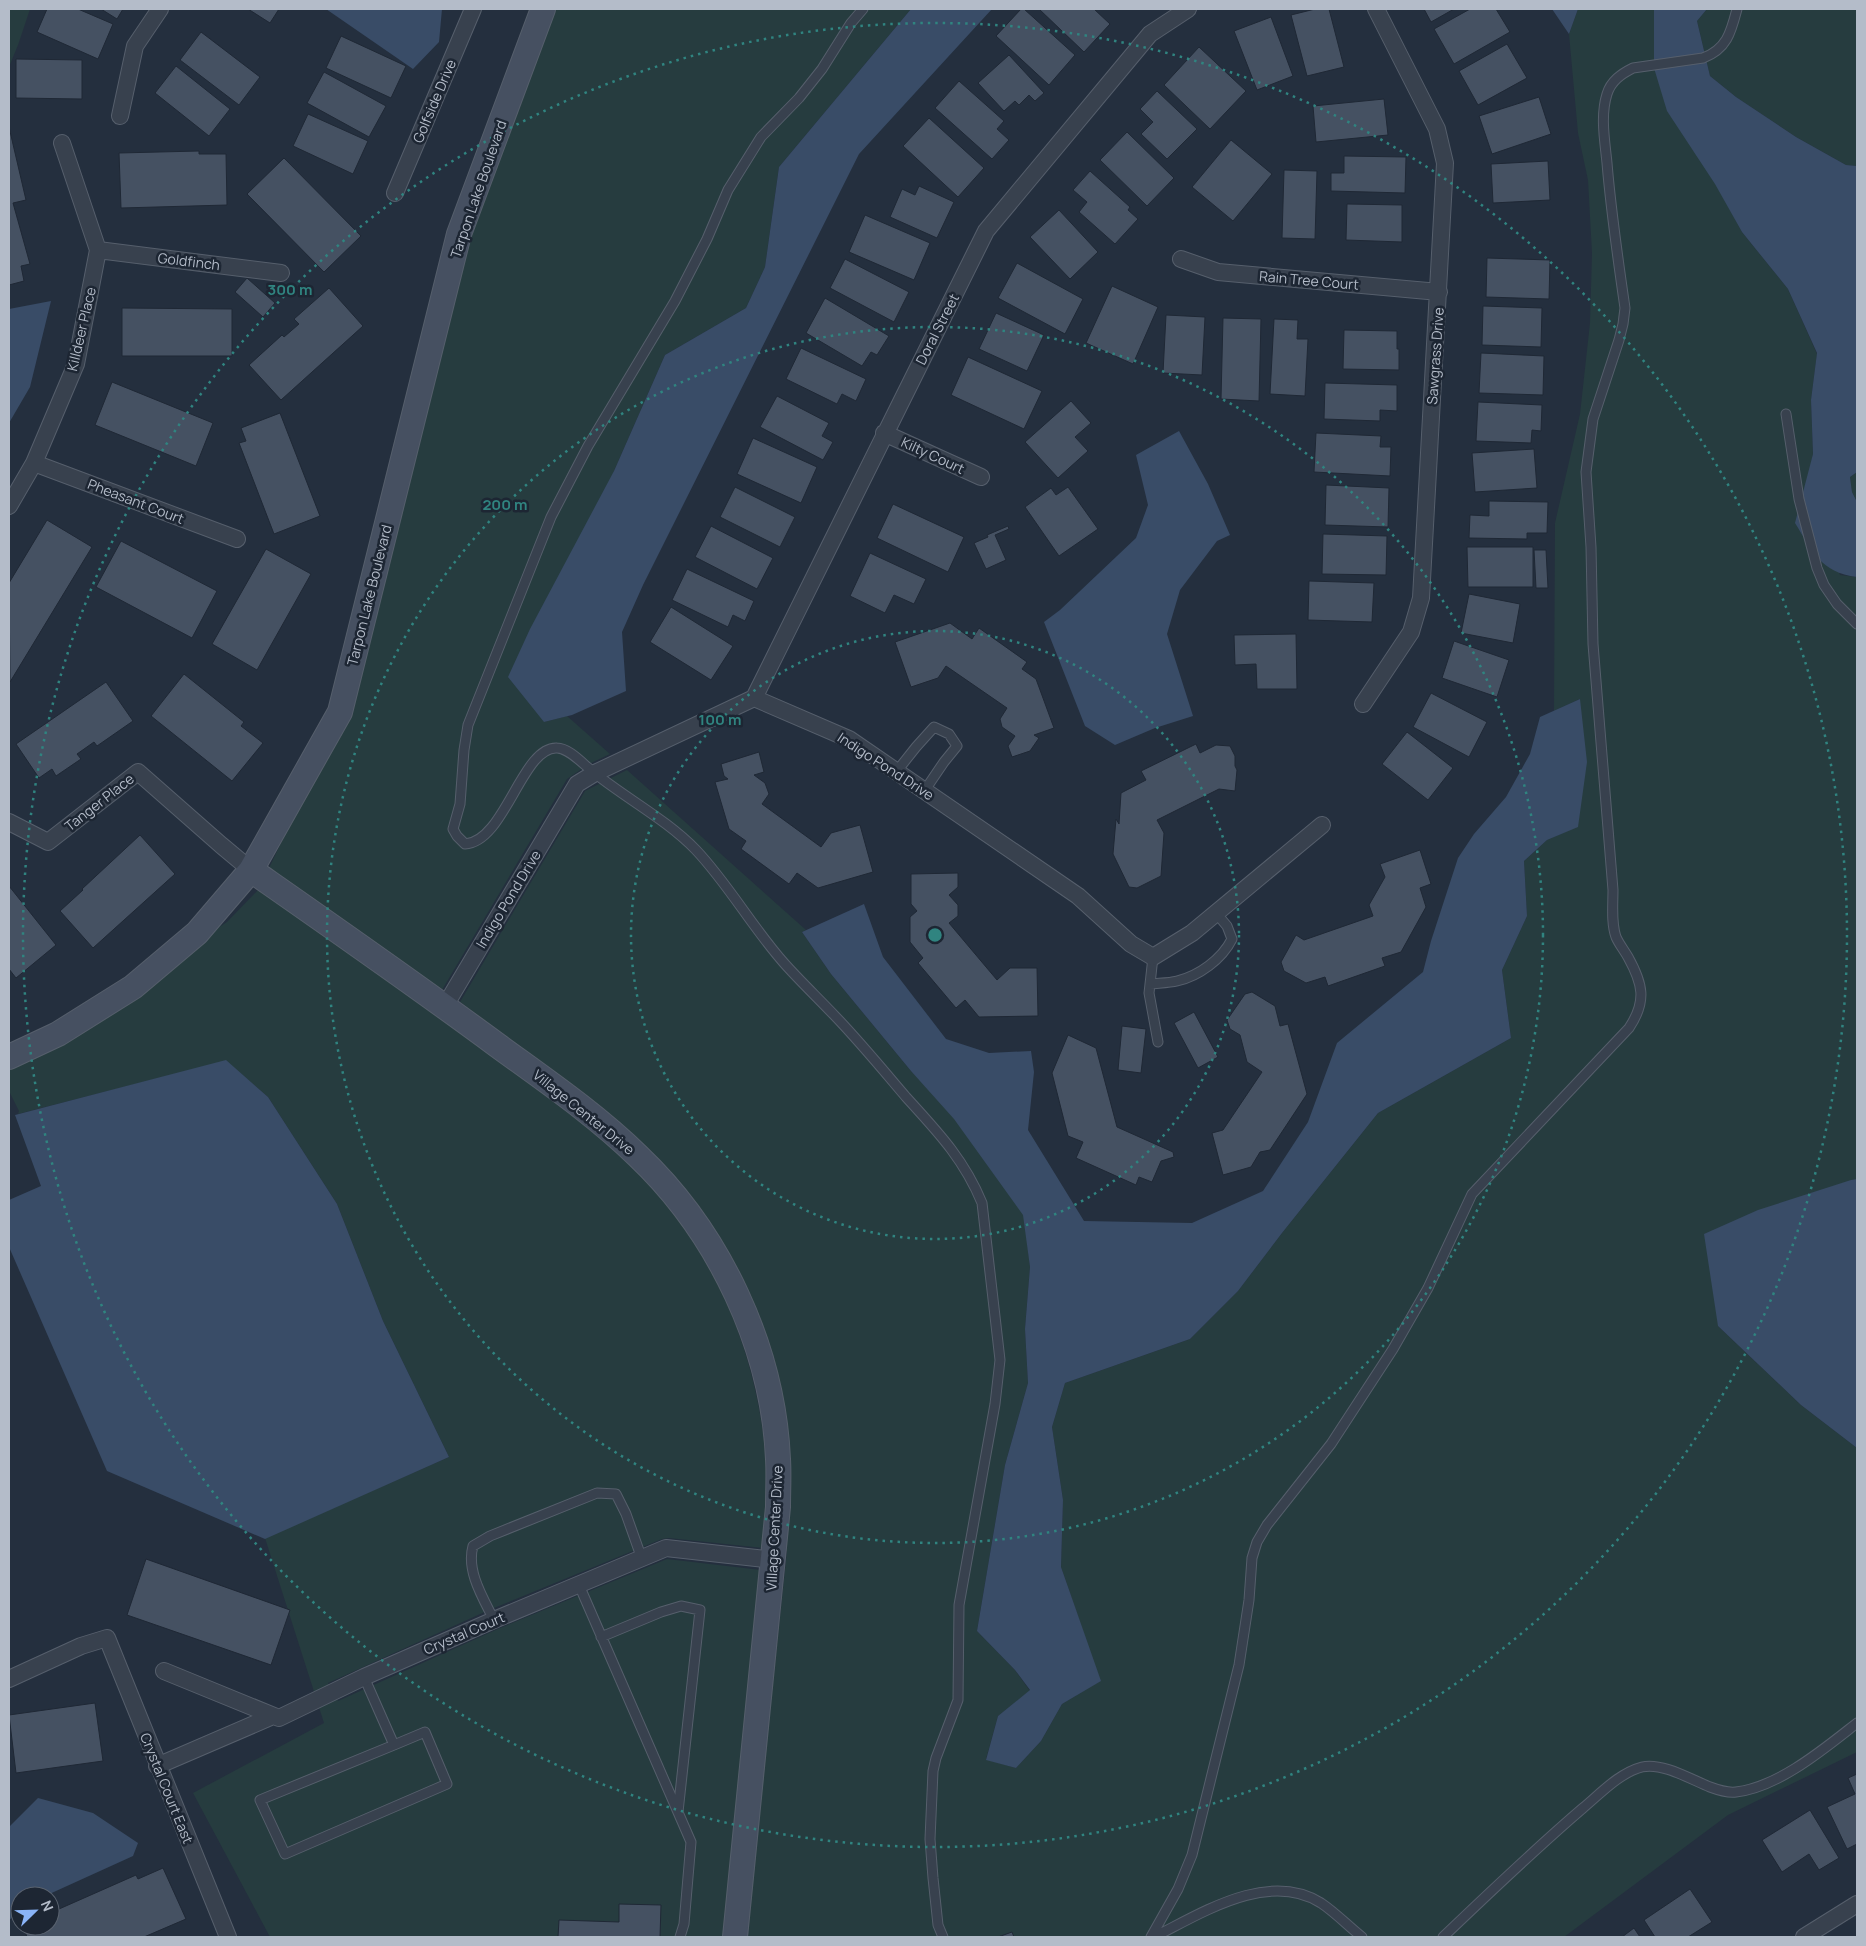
<svg xmlns="http://www.w3.org/2000/svg" width="1866" height="1946" viewBox="0 0 1866 1946" font-family="Manrope,sans-serif">
<style>
.green{fill:#263c3f}
.water{fill:#394c67}
.building{fill:#455162;stroke:#1f2835}
.lines{fill:none;stroke-linecap:round;stroke-linejoin:round}
.lane-casing{stroke:#565f6c;stroke-width:11}
.street-casing{stroke:#565f6c;stroke-width:18}
.secondary-casing{stroke:#565f6c;stroke-width:26}
.lane{stroke:#38414e;stroke-width:9}
.street{stroke:#38414e;stroke-width:16}
.secondary{stroke:#465061;stroke-width:24}
.ring{fill:none;stroke:#308480;stroke-width:2.5;stroke-dasharray:2.5 5}
.labels{text-anchor:middle;dominant-baseline:central;stroke-width:5;stroke-linejoin:round;paint-order:stroke}
.street-label{font-size:14px;fill:#b4bcc9;stroke:#1d2633}
.centre{fill:#308480;stroke:#1d2633;stroke-width:2.5}
.ring-label{font-size:15px;text-anchor:middle;font-weight:bold;fill:#308480;stroke:#1d2633;stroke-width:5;stroke-linejoin:round;paint-order:stroke}
</style>
<rect width="100%" height="100%" fill="#242f3e"/>
<!-- green -->
<path class="green" d="M9 9H30L18 45 9 67Z
M556 9H911L779 167 765 267 746 308 665 355 614 471 544 722 567 716 610 754 589 764 567 779 442 990 269 868 291 822 351 713 470 236Z
M1578 9H1654V68L1742 232 1788 289 1817 354 1811 400 1813 454 1808 479 1840 575 1857 577V1179L1851 1180 1718 1326 1801 1405 1857 1448V1752L1728 1815 1564 1937H746L787 1551H786L790 1507V1457L784 1415 769 1347 756 1310 722 1242 699 1208 672 1174 647 1148 614 1118 460 1002 585 791 627 770 806 930 802 932 831 974 911 1071 1021 1183 1030 1267 1025 1329 1028 1383 1005 1465 977 1631 1015 1670 1030 1691 998 1716 986 1759 1016 1768 1041 1741 1062 1704 1100 1681 1061 1567 1063 1500 1052 1427 1065 1383 1190 1339 1238 1291 1282 1233 1378 1113 1511 1038 1502 970 1527 916 1524 861 1547 840 1578 826 1580 699 1554 711V709L1555 523 1580 414 1590 323 1592 253 1588 180 1578 133 1569 34Z
M1707 9H1857V166L1846 165 1796 137 1736 97 1710 76 1697 21Z
M1857 472V502L1852 492 1850 477Z
M259 889 430 1009 429 1011 438 1015C474 1042 511 1069 547 1097 575 1118 604 1139 629 1163 711 1239 756 1348 766 1458 769 1487 766 1519 763 1548L669 1538 662 1539 489 1610 328 1683 338 1701 498 1629 667 1559 761 1570 723 1937H270L193 1793 324 1723 265 1538 449 1457 383 1321 337 1204 268 1097 226 1061 18 1114 19 1111 9 1091V1069L63 1044 213 931 227 922Z"/>
<!-- water -->
<path class="water" d="M326 9H442L439 42 413 69Z
M911 9H992L859 154 643 585 622 632 626 691 572 715 544 722 508 677 530 629 614 471 665 355 746 308 765 267 779 167Z
M1552 9H1578L1569 34Z
M1654 9H1707L1697 21 1710 76 1736 97 1796 137 1846 165 1857 166V472L1850 477 1852 492 1857 502V577C1820 572 1813 552 1795 523L1813 454 1811 400 1817 353 1788 289 1742 232 1715 184 1667 111 1654 68Z
M51 301 30 387 9 423V309Z
M1179 431 1208 484 1230 535 1217 541 1180 590 1167 634 1193 716 1155 728 1115 745 1085 726 1044 622 1060 610 1136 538 1148 505 1136 455Z
M1580 699 1587 762 1578 827 1547 840 1524 861 1527 916 1502 970 1511 1038 1378 1113 1282 1233 1238 1291 1190 1339 1065 1383 1052 1427 1063 1500 1061 1567 1101 1681 1062 1704 1041 1741 1016 1768 986 1760 998 1716 1030 1690 1015 1670 977 1631 1005 1465 1028 1383 1025 1329 1030 1267 1023 1215 954 1119 911 1071 831 974 802 932 864 904 883 957 946 1039 989 1053 1031 1051 1034 1072 1028 1130 1084 1221 1192 1223 1263 1191 1308 1122 1337 1043 1423 972 1431 941 1458 858 1474 834 1506 797 1530 754 1540 717Z
M226 1060 268 1097 337 1204 383 1321 449 1457 265 1539 107 1471 9 1247V1200L41 1186 15 1115Z
M1857 1179V1448L1801 1405 1718 1326 1704 1234 1758 1210 1851 1180Z
M38 1798 93 1813 138 1843 133 1856 45 1896H20V1912L9 1920V1827Z"/>
<!-- building -->
<path class="building" d="M47 9H78L113 24 98 59 37 32Z
M101 9H123L117 19Z
M248 9H279L270 23Z
M1021 9H1024L1075 55 1049 85 996 36Z
M1039 9H1094L1110 24 1084 52Z
M1315 9H1329L1344 67 1307 76 1291 15Z
M1424 9H1454L1431 22Z
M1470 9H1496L1510 32 1454 64 1434 29Z
M1271 17 1293 76 1257 90 1234 31Z
M201 32 260 77 239 105 180 60Z
M341 36 406 66 391 98 326 68Z
M1507 44 1527 78 1478 105 1459 71Z
M1199 47 1246 91 1210 129 1164 85Z
M1009 55 1044 93 1035 101 1029 95 1019 105 1015 101 1004 111 978 83Z
M16 59 82 60V99L16 98Z
M176 66 230 109 209 136 155 93Z
M324 72 386 106 369 137 307 103Z
M959 81 1004 121 997 129 1009 140 992 159 935 108Z
M1157 91 1197 129 1167 159 1141 134 1153 122 1140 109Z
M1539 97 1551 134 1492 154 1479 116Z
M1384 99 1388 135 1316 142 1313 106Z
M308 114 368 141 353 174 293 146Z
M929 118 984 168 958 197 903 146Z
M9 127 26 200 13 203 30 264 21 266 24 281 9 285Z
M1127 132 1174 178 1147 206 1100 160Z
M1231 140 1272 174 1233 221 1192 187Z
M199 151V154H226L227 205 121 208 119 153Z
M1344 156 1406 157 1405 193 1331 191V173H1344Z
M284 158 361 236 324 272 247 194Z
M1548 161 1550 200 1493 203 1491 164Z
M1284 170 1317 171 1315 239 1282 238Z
M1090 171 1130 207 1128 210 1138 219 1115 244 1079 212 1087 202 1073 190Z
M919 186 954 202 937 238 890 217 902 189 915 195Z
M1347 204 1402 205V242L1346 240Z
M1059 210 1098 252 1070 279 1030 237Z
M865 215 930 243 914 280 849 252Z
M1487 258 1550 260 1549 299 1486 297Z
M845 259 909 292 894 322 830 288Z
M1017 263 1083 299 1065 334 998 298Z
M247 278 275 303 263 317 235 292Z
M1112 286 1158 307 1133 364 1086 343Z
M329 288 363 326 281 400 249 365 282 335 284 337 299 324 294 319Z
M825 298 889 336 877 355 871 352 862 366 806 333Z
M1483 306 1542 308 1541 347 1482 345Z
M122 308 232 309V356H122Z
M996 313 1044 335 1027 371 979 349Z
M1166 315 1205 317 1202 375 1163 373Z
M1223 318 1261 319 1259 401 1221 399Z
M1274 319 1298 320 1297 339H1308L1305 396 1270 394Z
M1344 330 1397 331V349H1399V370L1343 369Z
M801 348 866 379 856 401 842 394 837 404 786 379Z
M1481 353 1544 356 1543 395 1479 393Z
M968 357 1042 391 1024 429 951 395Z
M112 382 213 423 196 466 95 425Z
M1325 383 1397 385V411L1380 410V421L1324 419Z
M777 396 829 423 822 436 833 442 823 460 760 427Z
M1071 401 1091 423 1075 437 1088 451 1058 478 1025 442Z
M1478 402 1542 405 1541 431 1532 430 1531 443 1476 441Z
M280 413 320 516 274 534 239 443 246 441 241 428Z
M1316 433 1381 436 1380 447H1391L1390 476 1314 472Z
M753 438 817 467 801 503 737 474Z
M1534 449 1537 488 1475 492 1472 453Z
M1326 485 1389 488 1388 527 1325 525Z
M735 487 795 517 780 547 720 517Z
M1068 487 1098 529 1059 556 1025 507 1051 488 1056 495Z
M1489 501 1548 502 1547 533H1527V539L1469 538 1470 515 1489 516Z
M893 504 964 537 948 572 877 538Z
M47 520 92 547 10 682 9 583Z
M711 526 773 558 757 589 695 557Z
M1008 526 1009 529 995 535 1006 560 986 569 974 543 988 537 987 535Z
M1323 534 1387 536 1386 575 1322 574Z
M121 541 217 591 192 638 96 587Z
M1467 547H1533V587H1468Z
M266 549 311 574 257 670 212 644Z
M1534 550H1546L1548 588H1536Z
M870 553 926 579 914 604 894 595 885 613 850 596Z
M687 569 754 601 745 621 733 615 728 627 672 600Z
M1309 581 1374 583 1372 622 1308 620Z
M1469 594 1520 604 1513 643 1461 633Z
M671 607 733 646 711 680 650 642Z
M950 623 972 639 979 628 1027 662 1022 669 1036 679 1054 728 1034 735 1039 738 1030 751 1012 757 1008 746 1015 736 1002 727 1000 719 1007 708 946 666 938 678 911 687 895 642Z
M1296 634 1297 689H1257L1256 664 1235 665 1234 635Z
M1454 641 1509 660 1497 697 1442 678Z
M184 674 244 722 241 726 263 743 232 781 151 716Z
M106 682 133 721 97 746 94 742 77 754 81 759 56 776 52 769 39 778 16 744Z
M1431 693 1487 722 1469 757 1413 727Z
M1407 732 1453 768 1428 800 1382 764Z
M1196 744 1200 753 1216 745 1230 746 1235 756V766L1237 770 1235 791 1219 789 1157 820 1164 833 1161 876 1137 888 1129 887 1113 854 1116 819 1119 824 1121 793 1146 780 1141 771Z
M759 752 764 772 754 775 765 783 769 794 762 804 821 847 831 833 860 825 873 872 818 888 797 873 789 884 741 849 746 841 729 829 715 782 728 779 724 776 721 764Z
M140 835 175 874 93 948 60 911 83 890 82 889Z
M1420 850 1431 884 1420 888 1426 907 1401 952 1382 958 1385 966 1328 986 1325 977 1306 983 1284 971 1281 962 1296 935 1304 940 1373 916 1369 905 1385 877 1380 864Z
M958 873V887L949 895 958 905V916L949 923 997 980 1010 968H1037L1038 1016 979 1017 965 1000 956 1008 918 963 923 958 910 942V917L917 911 911 904V874Z
M9 886 56 945 16 978 9 969Z
M1252 992 1275 1006 1280 1026 1288 1024 1307 1094 1270 1150 1260 1152 1251 1167 1223 1175 1212 1133 1223 1130 1262 1072 1247 1062 1240 1035 1230 1029 1227 1020 1245 994Z
M1194 1012 1218 1057 1198 1068 1174 1023Z
M1122 1026 1146 1029 1141 1073 1118 1070Z
M1068 1035 1096 1048 1117 1127 1173 1152 1174 1157 1161 1161 1152 1182 1139 1177 1136 1185 1076 1158 1083 1142 1068 1136 1052 1073Z
M146 1559 290 1610 271 1665 127 1615Z
M95 1703 103 1761 16 1773 9 1715Z
M1857 1774V1844L1847 1849 1827 1807 1855 1794 1848 1778Z
M1810 1810 1839 1858 1819 1870 1809 1854 1782 1872 1762 1840Z
M163 1868 186 1919 144 1937H27L23 1926H50V1913L136 1875 138 1879Z
M1690 1889 1712 1922 1688 1937H1655L1644 1920Z
M619 1904 661 1905 660 1937H558L559 1920 619 1922Z
M1634 1928 1640 1937H1622Z
M1012 1932 1014 1937H998Z"/>
<g class="lines">
<defs>
<path id="lane" d="M863 9 851 23 822 69 799 98 761 137 728 190 707 239 675 301 588 446 551 517 468 725 464 750 460 804 453 829 457 836 465 844C505 842 522 746 557 748 569 748 583 764 592 771 625 798 666 819 696 850 729 885 752 927 784 963 800 981 818 998 835 1016 860 1042 883 1070 906 1097 937 1131 964 1159 982 1203L1000 1360 995 1404 959 1605 958 1700 936 1758 933 1771 930 1839 933 1878 938 1925 943 1937
M1786 414 1799 499 1817 568 1824 585 1837 604 1857 624
M897 771 916 747 934 727 949 734 957 746 944 762 925 790
M1153 957 1149 993 1158 1042
M1150 984C1159 983 1169 983 1177 981 1199 976 1222 959 1232 939L1227 926 1216 913
M579 1585 691 1842 684 1924 680 1937
M494 1620C483 1598 466 1571 473 1546L490 1536 597 1493 616 1494 626 1514 642 1559
M601 1637 661 1612 681 1606 700 1610 678 1812
M364 1677 394 1745 425 1732 447 1784 285 1854 260 1800 394 1745
M1151 1937 1178 1889 1192 1855 1239 1665 1249 1600 1252 1558 1257 1542 1267 1525 1331 1444 1393 1349 1428 1288 1472 1194 1629 1028C1647 1001 1643 984 1628 957 1624 950 1619 944 1616 937 1611 923 1613 905 1613 890L1593 644 1591 547 1586 472 1593 419 1619 340 1623 324 1625 308C1618 260 1611 212 1607 163 1605 142 1600 116 1607 94 1611 81 1621 74 1633 68L1703 58C1727 49 1731 32 1737 9
M1154 1937C1202 1913 1268 1870 1321 1903 1336 1913 1348 1926 1362 1937
M1443 1937C1489 1893 1535 1849 1583 1808 1600 1794 1619 1773 1642 1767 1662 1762 1692 1780 1710 1787 1718 1790 1728 1793 1736 1792 1779 1787 1825 1748 1857 1723"/>
<path id="street" d="M120 116 135 46 160 9
M395 193 473 9
M98 250 281 273
M1181 259 1218 272 1439 292
M884 433 981 477
M34 463 237 539
M9 506 34 463 76 364 98 250 62 143
M754 698 986 231 1150 34 1188 9
M1363 704 1411 632 1421 598 1445 163 1437 129 1376 9
M9 822 48 842 138 772 221 845 251 870
M445 1006 577 784 595 773 754 698 849 739 1078 896 1131 944 1153 957 1192 933 1322 825
M164 1671 279 1718 364 1677 494 1620 666 1548 774 1560
M9 1679 81 1646 107 1638 228 1937
M157 1766 273 1716
M1804 1937 1857 1904"/>
<path id="secondary" d="M251 870C334 928 416 985 497 1045 545 1080 595 1114 638 1156 719 1233 773 1347 778 1459 779 1475 778 1491 778 1507L735 1937
M9 1057 58 1034 133 987 197 933 251 870 340 712 459 234 543 9"/>
</defs>
<!-- lane casing -->
<use href="#lane" class="lane-casing"/>
<!-- street casing -->
<use href="#street" class="street-casing"/>
<!-- secondary casing -->
<use href="#secondary" class="secondary-casing"/>
<!-- lane -->
<use href="#lane" class="lane"/>
<!-- street -->
<use href="#street" class="street"/>
<!-- secondary -->
<use href="#secondary" class="secondary"/>
</g>
<!-- distance rings -->
<g class="ring">
<circle cx="935" cy="935" r="304"/>
<circle cx="935" cy="935" r="608"/>
<circle cx="935" cy="935" r="912"/>
</g>
<g class="labels">
<!-- street labels -->
<g class="street-label">
<text transform="translate(434 101) rotate(-67)">Golfside Drive</text>
<text transform="translate(478 189) rotate(-71)">Tarpon Lake Boulevard</text>
<text transform="translate(189 261) rotate(7)">Goldfinch</text>
<text transform="translate(1309 280) rotate(5)">Rain Tree Court</text>
<text transform="translate(81 329) rotate(-77)">Killdeer Place</text>
<text transform="translate(937 329) rotate(-63)">Doral Street</text>
<text transform="translate(1435 356) rotate(-86)">Sawgrass Drive</text>
<text transform="translate(933 455) rotate(25)">Kilty Court</text>
<text transform="translate(136 501) rotate(21)">Pheasant Court</text>
<text transform="translate(369 595) rotate(-76)">Tarpon Lake Boulevard</text>
<text transform="translate(886 766) rotate(33)">Indigo Pond Drive</text>
<text transform="translate(99 802) rotate(-38)">Tanger Place</text>
<text transform="translate(508 899) rotate(-59)">Indigo Pond Drive</text>
<text transform="translate(584 1112) rotate(39)">Village Center Drive</text>
<text transform="translate(774 1528) rotate(-87)">Village Center Drive</text>
<text transform="translate(464 1633) rotate(-23)">Crystal Court</text>
<text transform="translate(167 1788) rotate(68)">Crystal Court East</text>
</g>
</g>
<circle cx="935" cy="935" r="8" class="centre"/>
<g class="ring-label">
<text x="290" y="295">300 m</text>
<text x="505" y="510">200 m</text>
<text x="720" y="725">100 m</text>
</g>
<!-- border -->
<rect width="1866" height="1946" fill="none" stroke="#b4bcc9" stroke-width="20"/>
<!-- north arrow -->
<g transform="translate(35 1911) rotate(67)"><circle r="24" fill="#1d2633" stroke="#59626f"/>
<path d="M0-4L9 19L0 12L-9 19Z" fill="#8ab4f8"/>
<text y="-8" font-size="14" font-weight="bold" text-anchor="middle" fill="#b4bcc9">N</text>
</g>
</svg>
